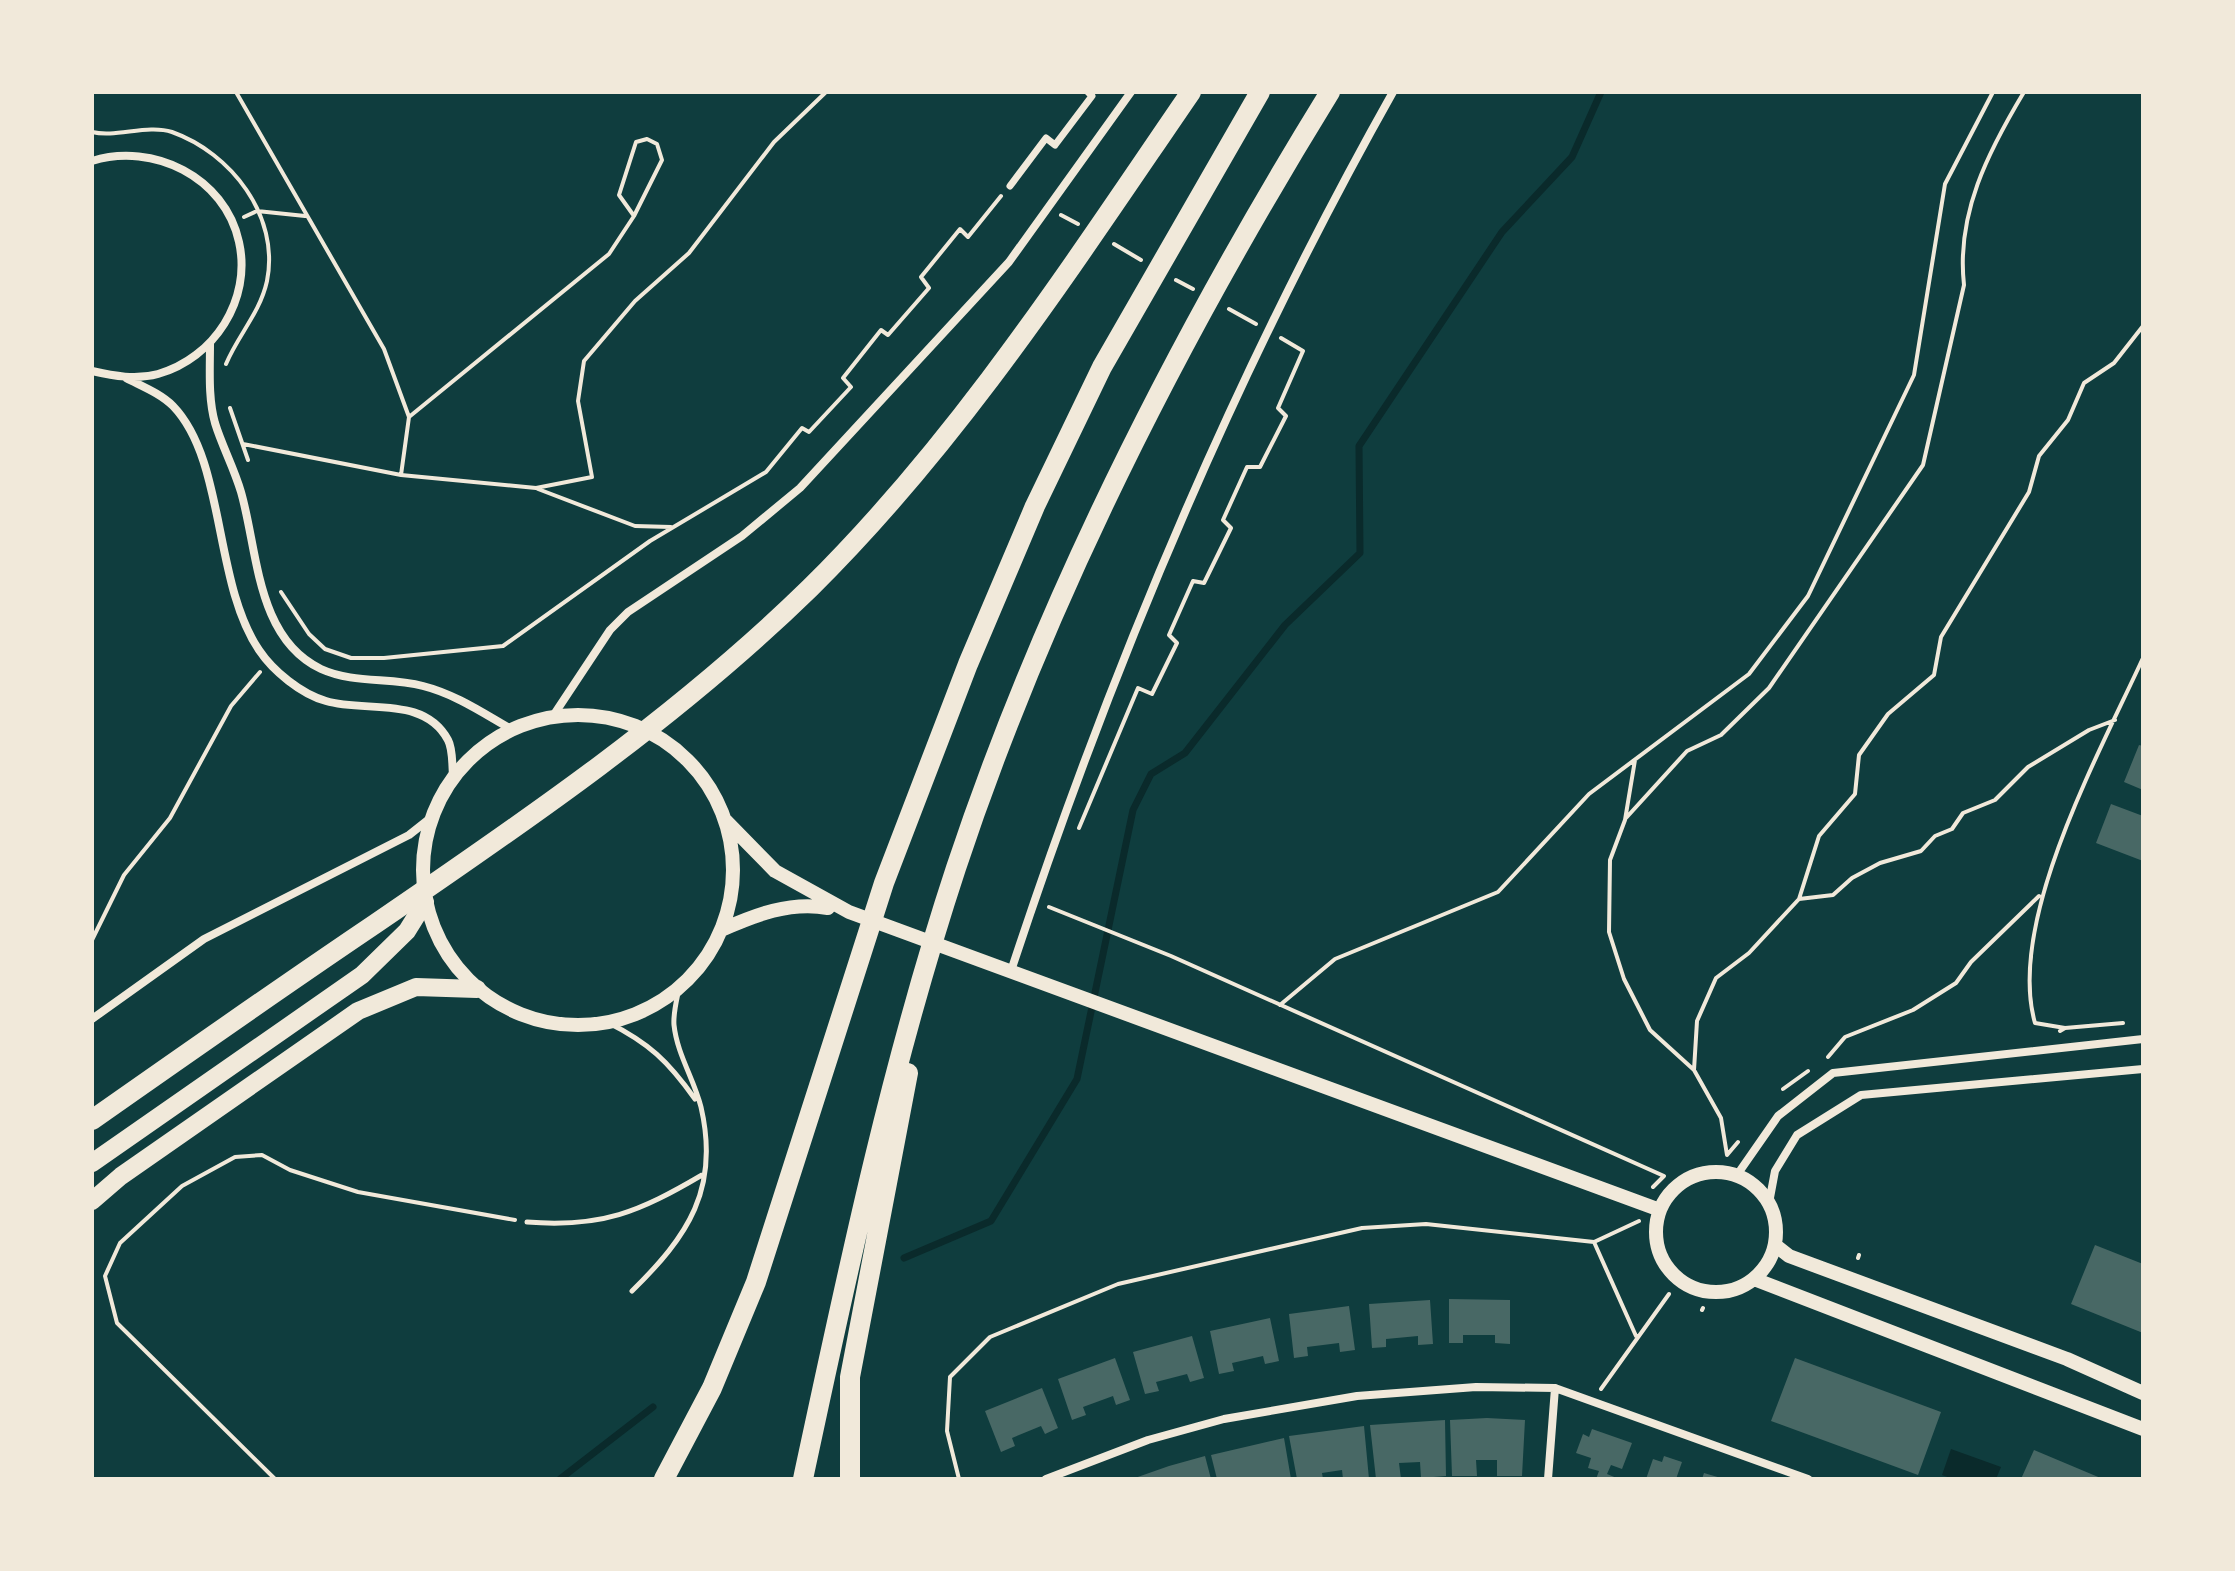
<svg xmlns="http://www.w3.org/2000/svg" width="2235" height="1571" viewBox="0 0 2235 1571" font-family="'Nunito Sans',sans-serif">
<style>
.water{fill:#0a2a2b}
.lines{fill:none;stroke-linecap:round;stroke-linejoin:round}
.stream{stroke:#0a2a2b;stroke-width:7}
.building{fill:#486865}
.path{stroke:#f1e9da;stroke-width:4}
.service{stroke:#f1e9da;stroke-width:5}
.pedestrian{stroke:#f1e9da;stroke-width:7}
.minor{stroke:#f1e9da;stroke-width:8}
.tertiary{stroke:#f1e9da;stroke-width:14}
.primary{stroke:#f1e9da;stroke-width:18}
.motorway{stroke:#f1e9da;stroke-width:20}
</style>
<rect width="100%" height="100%" fill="#0f3d3e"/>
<!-- water -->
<path class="water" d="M1951 1449 2001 1467 1996 1479H1953L1942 1475Z"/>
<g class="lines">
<!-- stream -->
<path class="stream" d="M904 1258 991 1221 1077 1079 1133 810 1151 774 1185 753 1285 625 1360 553 1359 446 1502 232 1572 157 1601 92
M560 1479 653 1407"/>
</g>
<!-- building -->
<path class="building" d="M2139 745 2143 746V790L2124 782Z
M2111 804 2143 816V861L2096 843Z
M2095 1245 2143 1264V1333L2071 1304Z
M1449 1299 1510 1300V1344L1495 1343V1335H1463V1343H1449Z
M1430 1300 1433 1344 1418 1345V1336L1386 1339V1347L1372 1348 1369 1304Z
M1349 1306 1355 1350 1340 1352 1339 1343 1307 1347 1308 1356 1294 1358 1289 1314Z
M1270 1318 1279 1361 1265 1364 1263 1356 1232 1363 1234 1371 1219 1374 1210 1331Z
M1192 1336 1204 1378 1190 1382 1187 1374 1156 1382 1159 1391 1145 1394 1133 1352Z
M1115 1358 1130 1400 1116 1405 1113 1396 1083 1407 1086 1415 1072 1420 1058 1379Z
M1795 1358 1941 1412 1918 1475 1771 1421Z
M1042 1388 1058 1428 1045 1434 1041 1426 1012 1438 1015 1446 1001 1452 985 1411Z
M1487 1418 1525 1420 1522 1476H1497V1460H1476L1477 1476H1452L1450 1420Z
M1445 1420 1446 1476 1421 1478 1420 1462 1399 1463 1401 1479H1376L1370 1425Z
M1364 1426 1369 1479H1343L1342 1470 1322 1473 1323 1479H1297L1289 1436Z
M1592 1429 1632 1443 1622 1469 1611 1465 1607 1474 1619 1479H1596L1599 1471 1588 1468 1591 1458 1576 1453 1583 1434 1589 1437Z
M1284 1438 1291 1479H1217L1211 1455Z
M2034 1450 2103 1479H2021Z
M1205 1456 1211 1479H1132L1169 1466Z
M1664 1456 1682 1462 1676 1479H1646L1653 1459 1662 1462Z
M1704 1473 1721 1478 1720 1479H1702Z"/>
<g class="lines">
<!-- path -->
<path class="path" d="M236 92 384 349 409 417 401 475
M92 132C116 138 147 124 172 132 231 153 280 216 267 281 260 313 238 335 226 364
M1061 215 1078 224
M244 217 257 211 305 216
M1114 244 1141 260
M1176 280 1193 289
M1229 309 1256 324
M230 408 248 460
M409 417 609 254 634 216 662 160 657 144 647 139 636 142 619 195 634 216
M243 444 401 475 536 488 592 477 578 401 584 361 635 301 689 253 774 142 826 92
M538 489 635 526 671 527
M281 592 309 634 325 649 351 658H384L503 646 650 541 766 472 802 428 809 432 851 387 843 378 881 330 888 335 929 288 921 277 960 229 968 237 1001 196
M1635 760 1625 820 1610 860 1609 932 1624 979 1650 1030 1694 1070 1721 1118 1727 1155 1738 1142
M1626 818 1687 751 1721 735 1769 688 1923 465 1964 285C1956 214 1988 152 2024 92
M1079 828 1138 688 1152 694 1177 643 1169 635 1193 581 1204 583 1231 528 1223 520 1247 467H1260L1286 416 1278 408 1303 351 1281 338
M1799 899 1833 895 1852 878 1880 863 1921 851 1935 836 1952 829 1963 813 1995 800 2028 767 2089 730 2115 720
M1049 907 1171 956 1664 1176 1653 1187
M92 940 124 875 170 818 231 706 260 672
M1280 1005 1335 959 1498 892 1589 794 1749 674 1808 596 1914 375 1945 184 1993 92
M2065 1028 2123 1023
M2060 1031 2065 1028 2035 1023C2006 922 2100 752 2143 658
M1828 1057 1845 1037 1913 1010 1956 983 1971 962 2039 896
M1694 1070 1697 1021 1716 978 1749 953 1799 899 1819 836 1855 794 1859 755 1888 714 1934 675 1941 637 2029 492 2039 456 2068 420 2084 383 2114 363 2143 326
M1783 1089 1808 1071
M1594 1242 1636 1336
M1858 1258 1859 1255
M1702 1310 1703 1308
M1601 1389 1669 1294
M275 1479 117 1323 105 1276 120 1243 182 1186 235 1157 262 1155 290 1170 358 1192 515 1220
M959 1479 947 1431 950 1377 990 1337 1118 1284 1362 1228 1426 1224 1594 1242 1639 1221"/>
<!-- service -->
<path class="service" d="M607 1022C649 1043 668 1061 695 1099
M527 1222C602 1228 639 1212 702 1175
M632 1291C688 1236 720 1189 701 1107 694 1079 677 1054 674 1025 673 1013 677 999 679 988"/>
<!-- pedestrian -->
<path class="pedestrian" d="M1010 186 1046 138 1055 145 1092 96 1088 92"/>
<!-- minor -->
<path class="minor" d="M92 161C153 142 225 177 239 242 252 300 214 358 158 374 136 380 114 376 92 371
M210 344C210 370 208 398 215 423 222 446 234 468 241 492 258 551 256 638 321 669 354 684 389 677 423 686 455 694 483 713 511 729
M126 378C141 386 160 393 173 406 226 461 213 582 259 650 273 671 301 694 326 701 366 713 424 695 448 740 453 749 452 765 453 775
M553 716 610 630 628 612 742 536 800 488 1009 262 1131 92
M1011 971C1111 667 1236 371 1393 92
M92 1019 204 939 409 835 428 820
M1737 1175 1778 1116 1833 1073 2143 1039
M1769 1203 1775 1171 1797 1135 1861 1095 2143 1069
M1046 1479 1148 1440 1224 1419 1357 1396 1476 1387 1555 1388 1808 1479
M1548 1479 1555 1388"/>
<!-- tertiary -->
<path class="tertiary" d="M423 870a155 155 0 1 1 310 0a155 155 0 1 1-310 0Z
M726 821 775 871 849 912 1660 1210
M721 930C755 915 790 901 828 908
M1656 1232a60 60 0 1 1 120 0a60 60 0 1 1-120 0Z
M1775 1245 1789 1256 2067 1359 2143 1393
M1754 1279 2143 1429"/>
<!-- primary -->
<path class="primary" d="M92 1163 362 975 407 931 425 902
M92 1201 121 1176 358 1011 416 987 477 989"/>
<!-- motorway -->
<path class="motorway" d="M92 1120C186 1054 280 988 375 924 526 821 679 716 810 588 959 441 1073 264 1191 92
M664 1479 712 1388 756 1282 884 883 968 664 1035 506 1102 367 1260 92
M803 1479C847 1274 890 1068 956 868 1045 600 1182 332 1330 92
M850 1479V1377L908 1073"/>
</g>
<!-- border -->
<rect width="2235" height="1571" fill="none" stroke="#f1e9da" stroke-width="188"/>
</svg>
